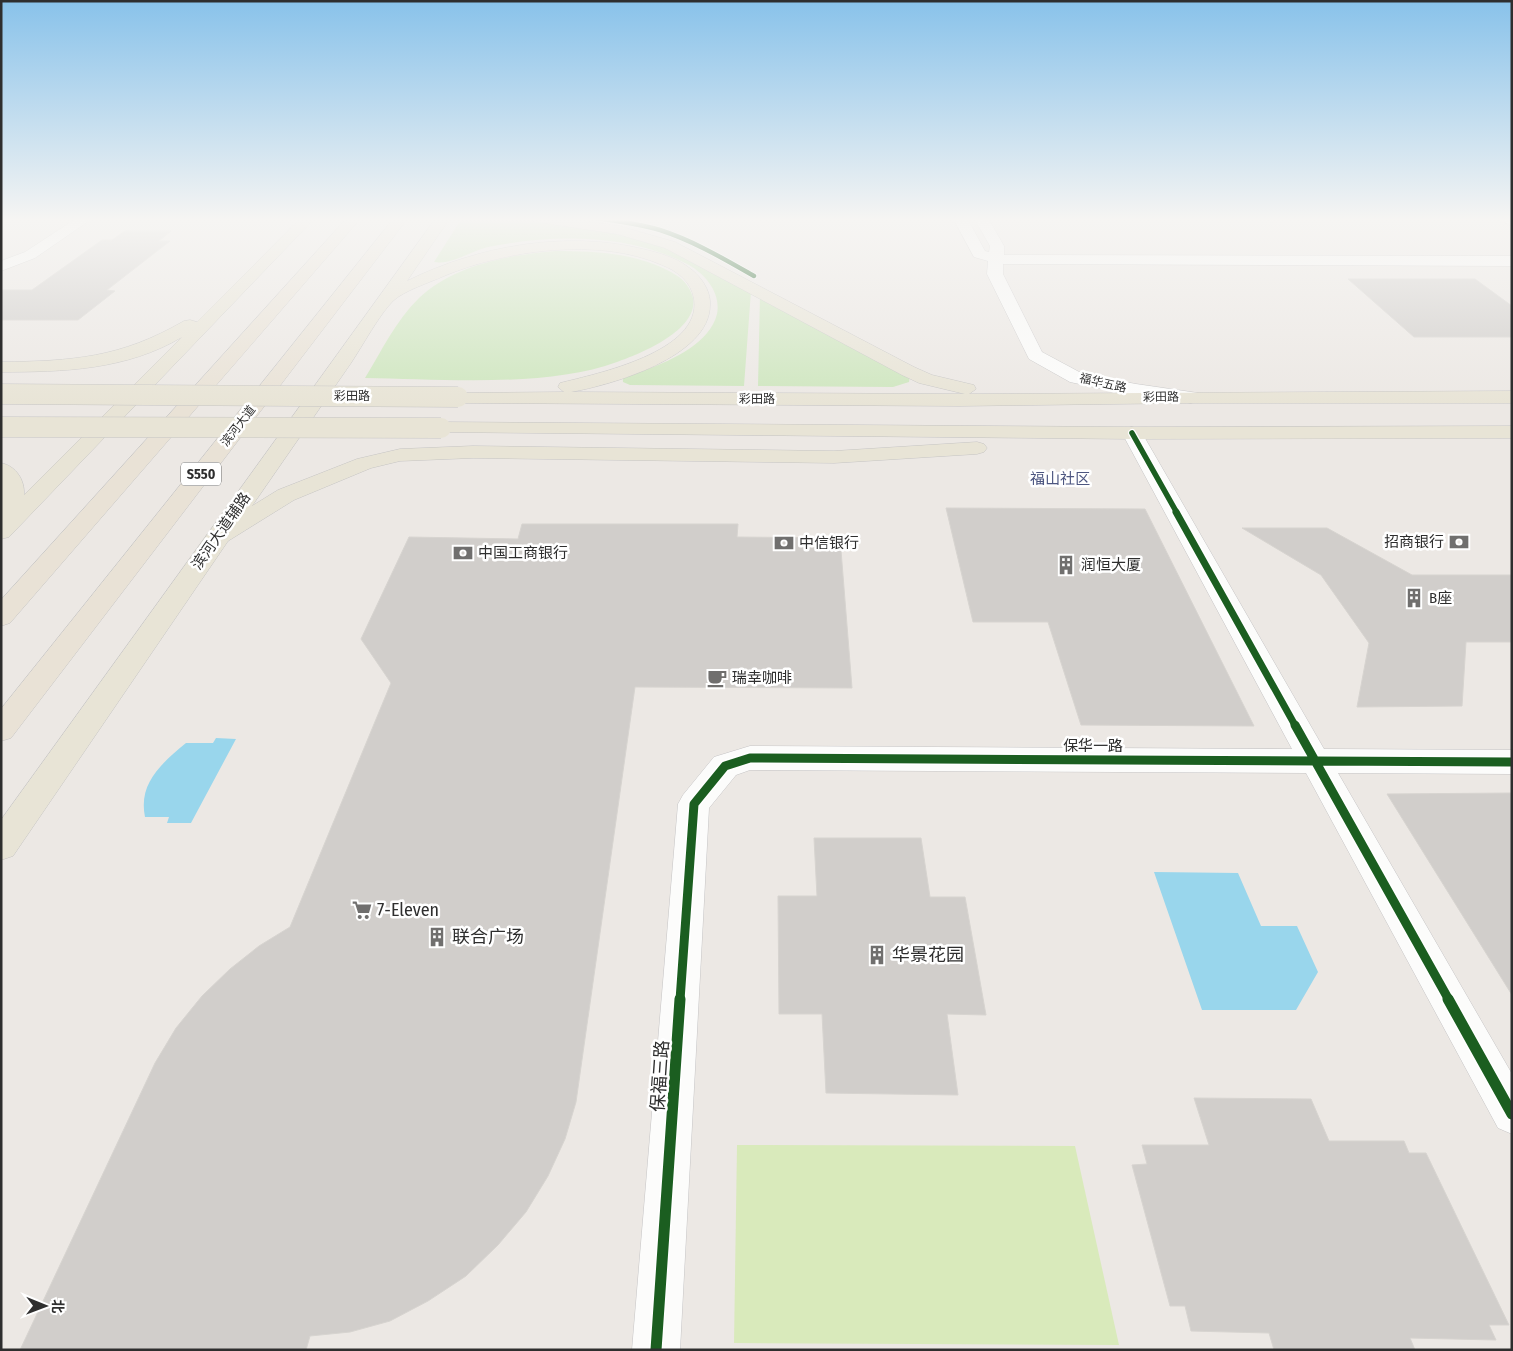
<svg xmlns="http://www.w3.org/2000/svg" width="1513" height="1351" viewBox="0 0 1513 1351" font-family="'Fira Sans Condensed','Noto Sans SC',sans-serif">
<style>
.green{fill:#cee6be}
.pitch{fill:#d9eabb}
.water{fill:#99d6ec}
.building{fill:#d1cecb;stroke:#d7d4d0}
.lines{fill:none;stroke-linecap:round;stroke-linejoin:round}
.minor-casing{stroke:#c5c4c5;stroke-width:1}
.tertiary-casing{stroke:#c5c4c5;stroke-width:1}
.primary-casing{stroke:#c6c5c4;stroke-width:1}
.trunk-casing{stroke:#c6c5c4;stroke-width:1}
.minor{fill:#fcfcfb;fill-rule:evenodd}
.tertiary{fill:#fcfcfb;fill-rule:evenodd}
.primary{fill:#e8e4d6;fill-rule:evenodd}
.trunk{fill:#e9e2d6;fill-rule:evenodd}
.primary-bridge-casing{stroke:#c6c5c4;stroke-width:21;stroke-linecap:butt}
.primary-bridge{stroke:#e8e4d6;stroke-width:20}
.cycleway-far4-casing{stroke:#fff;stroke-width:6}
.cycleway-far3-casing{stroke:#fff;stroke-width:8}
.cycleway-far2-casing{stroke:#fff;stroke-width:10}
.cycleway-far1-casing{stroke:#fff;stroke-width:12}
.cycleway-casing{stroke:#fff;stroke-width:14}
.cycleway-far4{stroke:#1b5e20;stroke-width:4.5}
.cycleway-far3{stroke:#1b5e20;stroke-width:5.5}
.cycleway-far2{stroke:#1b5e20;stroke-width:7}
.cycleway-far1{stroke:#1b5e20;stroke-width:9}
.cycleway{stroke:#1b5e20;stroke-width:11}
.labels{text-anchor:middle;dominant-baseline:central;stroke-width:5;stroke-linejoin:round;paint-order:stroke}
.far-street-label{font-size:12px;fill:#2e2e2e;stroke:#fff}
.shield{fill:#fff;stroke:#6d6d6d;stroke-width:1}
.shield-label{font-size:14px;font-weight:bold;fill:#2e2e2e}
.far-quarter-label{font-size:15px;fill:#4d5680;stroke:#fff}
.street-label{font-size:15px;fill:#2e2e2e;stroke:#fff}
.poi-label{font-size:15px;fill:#2e2e2e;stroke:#fff;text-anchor:start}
.near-poi-label{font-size:18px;fill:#2e2e2e;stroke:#fff;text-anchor:start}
.near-street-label{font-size:18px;fill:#2e2e2e;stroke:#fff}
</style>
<rect width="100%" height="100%" fill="#ece8e4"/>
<!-- green -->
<path class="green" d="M462 218C528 218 598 225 662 247 693 257 722 276 751 291L744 386 630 385 623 382C623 378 622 379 626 376 632 373 641 372 648 369 672 360 710 343 717 314 721 293 706 275 689 265 629 233 553 234 488 247 470 251 453 265 434 262Z
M555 251C596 251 643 253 679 277 686 282 691 290 693 298 699 330 640 354 617 362 547 388 440 379 365 378 381 352 396 320 419 298 454 265 508 255 555 251Z
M760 295 910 375 909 382 893 387 758 386Z"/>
<!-- pitch -->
<path class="pitch" d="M737 1145 1075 1146 1119 1345 734 1343Z"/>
<!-- water -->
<path class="water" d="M216 738 236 739 191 823H167L169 817H145C138 783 162 763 186 743H213Z
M1154 872 1238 873 1261 926H1297L1318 972 1296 1010H1202Z"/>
<!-- building -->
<path class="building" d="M125 231H171L159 241H170L107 290 115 291 78 320H1V290H32L102 240H112Z
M1348 279H1475L1512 306V337H1414Z
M946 508 1145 509 1254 726 1081 725 1048 622H973Z
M522 524H738L737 537 840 538 852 688 635 687 576 1102 565 1139 548 1176 526 1212 498 1245 466 1276 428 1301 390 1321 350 1332 310 1336 306 1350H20L155 1063 176 1028 202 996 230 969 259 946 290 927 391 683 361 639 409 537 518 539Z
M1242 528H1327L1412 575H1512V642H1466L1462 706 1357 707 1369 643 1321 575Z
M1512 793V995L1387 794Z
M814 838H921L930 897H965L986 1015 947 1014 958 1095 826 1093 822 1014H779L778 896H817Z
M1194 1098 1311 1099 1329 1141H1404L1409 1153H1426L1509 1325H1489L1496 1340 1410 1338 1415 1350H1274L1269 1333 1191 1331 1185 1306H1170L1132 1165 1147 1164 1142 1145H1209Z"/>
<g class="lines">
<defs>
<path id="minor" d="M77 218H93L35 258 1 271V261L25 252Z
M1132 427 1139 429 1142 433 1324 749 1512 750V774L1338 773 1512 1074V1134L1498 1128 1306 773 750 770 736 775 709 808 680 1350H632L678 804 683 795 714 757 750 746 1292 749 1122 433 1125 429Z"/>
<path id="tertiary" d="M953 218H967L985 251 989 252 990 246 974 218H988L1004 246V255L1512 256V266L1003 264V274L1042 352 1083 374 1136 384 1198 393 1201 397 1198 401 1191 403 1136 396 1070 382 1029 359 987 274 988 261 974 257Z
M1497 218H1512V226Z"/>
<path id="primary" d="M301 218H315L9 537 1 539V463C16 466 25 480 24 495L182 337C127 370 63 372 1 372V362C73 361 120 358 184 321L190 320 197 322Z
M436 218H450L407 281C478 246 565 230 643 249 659 253 675 257 688 267 700 275 711 290 710 305 710 357 611 385 571 392L965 394 919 383 902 375 665 248 617 234 538 222 533 221 531 218H563L619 226 675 242 914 367 932 375 974 385 976 389 969 394 1512 391V403H1191L959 406 458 403 451 401 448 397 451 393 564 392 558 387 560 383C596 374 702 352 694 299 691 281 677 271 662 265 599 237 506 250 444 276 431 282 403 291 393 301 379 315 363 345 351 363 318 411 285 458 252 506L278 490 357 459 400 449 473 446 834 451 977 442 984 444 987 448 984 452 977 454 834 463 473 458 400 461 371 468 294 500 228 541 13 856 1 860V820Z
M441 422 1132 427 1512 426V438L1132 439 434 432 431 428 434 424Z"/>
<path id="trunk" d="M347 218H361L10 623 1 626V600Z
M394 218H408L11 738 1 741V709Z"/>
</defs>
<!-- minor casing -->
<use href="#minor" class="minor-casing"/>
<!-- tertiary casing -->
<use href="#tertiary" class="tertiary-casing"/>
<!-- primary casing -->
<use href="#primary" class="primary-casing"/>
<!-- trunk casing -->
<use href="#trunk" class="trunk-casing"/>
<!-- minor -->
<use href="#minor" class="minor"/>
<!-- tertiary -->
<use href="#tertiary" class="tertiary"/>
<!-- primary -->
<use href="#primary" class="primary"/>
<!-- trunk -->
<use href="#trunk" class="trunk"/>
<defs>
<path id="primary-bridge" d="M1 394 458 397
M1 427 441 428"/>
</defs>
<!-- primary-bridge casing -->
<use href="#primary-bridge" class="primary-bridge-casing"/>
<!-- primary-bridge -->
<use href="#primary-bridge" class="primary-bridge"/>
<defs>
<path id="cycleway-far4" d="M596 218C618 221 640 224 660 230 694 241 724 259 754 276"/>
<path id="cycleway-far3" d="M1132 433 1177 513"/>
<path id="cycleway-far2" d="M1176 512 1296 727"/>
<path id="cycleway-far1" d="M1295 725 1449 1000
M680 1000 694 804 725 766 750 758 1512 762"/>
<path id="cycleway" d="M1448 999 1512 1114
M656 1350 680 999"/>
</defs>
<!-- cycleway-far4 casing -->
<use href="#cycleway-far4" class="cycleway-far4-casing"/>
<!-- cycleway-far3 casing -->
<use href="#cycleway-far3" class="cycleway-far3-casing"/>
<!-- cycleway-far2 casing -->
<use href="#cycleway-far2" class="cycleway-far2-casing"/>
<!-- cycleway-far1 casing -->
<use href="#cycleway-far1" class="cycleway-far1-casing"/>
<!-- cycleway casing -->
<use href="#cycleway" class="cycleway-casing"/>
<!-- cycleway-far4 -->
<use href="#cycleway-far4" class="cycleway-far4"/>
<!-- cycleway-far3 -->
<use href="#cycleway-far3" class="cycleway-far3"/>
<!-- cycleway-far2 -->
<use href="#cycleway-far2" class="cycleway-far2"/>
<!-- cycleway-far1 -->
<use href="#cycleway-far1" class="cycleway-far1"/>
<!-- cycleway -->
<use href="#cycleway" class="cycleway"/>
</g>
<!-- sky -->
<linearGradient id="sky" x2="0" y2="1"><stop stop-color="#88c2ea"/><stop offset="0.54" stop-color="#f6f5f3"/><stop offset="1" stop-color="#f6f5f3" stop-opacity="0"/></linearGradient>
<rect width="1513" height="407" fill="url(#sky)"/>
<!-- icons -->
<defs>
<symbol id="bank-bare" viewBox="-9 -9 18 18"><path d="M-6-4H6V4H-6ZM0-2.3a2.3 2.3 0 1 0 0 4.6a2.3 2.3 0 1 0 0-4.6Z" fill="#706f6e" stroke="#fff" stroke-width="2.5" paint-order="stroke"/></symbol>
<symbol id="building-bare" viewBox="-9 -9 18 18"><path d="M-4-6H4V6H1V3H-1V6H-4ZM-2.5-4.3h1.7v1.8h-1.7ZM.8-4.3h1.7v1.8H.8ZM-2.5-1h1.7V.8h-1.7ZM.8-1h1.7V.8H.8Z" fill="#706f6e" stroke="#fff" stroke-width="2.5" paint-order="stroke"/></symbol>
<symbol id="cafe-bare" viewBox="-9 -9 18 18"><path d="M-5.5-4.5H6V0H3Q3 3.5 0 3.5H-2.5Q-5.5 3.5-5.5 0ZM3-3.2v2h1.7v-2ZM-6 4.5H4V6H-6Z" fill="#706f6e" stroke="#fff" stroke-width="2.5" paint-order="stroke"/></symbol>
<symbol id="supermarket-bare" viewBox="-9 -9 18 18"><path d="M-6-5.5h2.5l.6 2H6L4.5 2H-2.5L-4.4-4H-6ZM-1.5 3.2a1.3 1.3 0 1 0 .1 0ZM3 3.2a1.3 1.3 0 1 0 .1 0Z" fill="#706f6e" stroke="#fff" stroke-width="2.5" paint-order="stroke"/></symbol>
</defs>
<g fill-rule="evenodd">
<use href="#bank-bare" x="1445" y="528" width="28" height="28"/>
<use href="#bank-bare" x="770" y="529" width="28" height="28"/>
<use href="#bank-bare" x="449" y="539" width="28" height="28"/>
<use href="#building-bare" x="1052" y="551" width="28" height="28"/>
<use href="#building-bare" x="1400" y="584" width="28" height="28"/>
<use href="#cafe-bare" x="703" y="664" width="28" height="28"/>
<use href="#supermarket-bare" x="348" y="896" width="28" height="28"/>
<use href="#building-bare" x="423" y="923" width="28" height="28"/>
<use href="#building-bare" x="863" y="941" width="28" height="28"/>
</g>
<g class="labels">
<!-- far-street labels -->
<g class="far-street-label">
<text transform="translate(1103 383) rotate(13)">福华五路</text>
<text x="352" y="396">彩田路</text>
<text transform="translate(1161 397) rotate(-1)">彩田路</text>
<text x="757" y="399">彩田路</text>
<text transform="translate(238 426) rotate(-52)">滨河大道</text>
</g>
<!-- shield labels -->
<rect class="shield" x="181" y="462.5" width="40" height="23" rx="4"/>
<g class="shield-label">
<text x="201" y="474">S550</text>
</g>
<!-- far-quarter labels -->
<g class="far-quarter-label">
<text x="1060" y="479">福山社区</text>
</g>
<!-- street labels -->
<g class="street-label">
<text transform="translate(221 531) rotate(-55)">滨河大道辅路</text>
<text x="1093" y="746">保华一路</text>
</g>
<!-- poi labels -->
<g class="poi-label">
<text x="1444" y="542" text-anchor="end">招商银行</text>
<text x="799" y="543">中信银行</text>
<text x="478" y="553">中国工商银行</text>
<text x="1081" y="565">润恒大厦</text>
<text x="1429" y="598">B座</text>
<text x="732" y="678">瑞幸咖啡</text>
</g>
<!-- near-poi labels -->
<g class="near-poi-label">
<text x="377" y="910">7-Eleven</text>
<text x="452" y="937">联合广场</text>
<text x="892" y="955">华景花园</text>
</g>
<!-- near-street labels -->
<g class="near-street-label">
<text transform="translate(660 1076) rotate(-86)">保福三路</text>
</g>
</g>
<!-- border -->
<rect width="1513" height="1351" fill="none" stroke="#2e2e2e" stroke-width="5"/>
<!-- north arrow -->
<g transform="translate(45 1306) rotate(91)" stroke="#ffffff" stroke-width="4" paint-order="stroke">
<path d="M0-4L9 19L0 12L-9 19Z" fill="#2e2e2e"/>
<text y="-8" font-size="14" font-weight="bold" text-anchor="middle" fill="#2e2e2e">北</text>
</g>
</svg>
